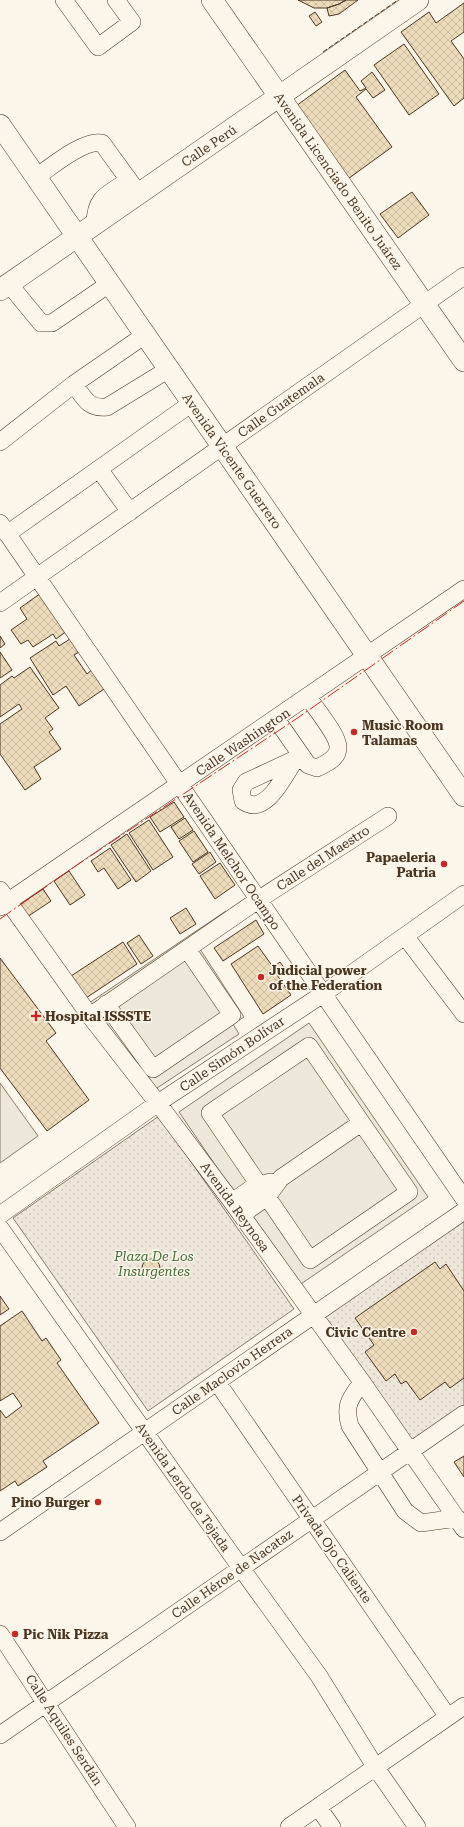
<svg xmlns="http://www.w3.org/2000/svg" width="464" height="1827" viewBox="0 0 464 1827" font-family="'Roboto Serif',serif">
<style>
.park{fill:url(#park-dots);stroke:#887966}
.parking{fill:#ede7d9;stroke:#887966}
.building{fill:url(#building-cross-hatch);stroke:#4a3520}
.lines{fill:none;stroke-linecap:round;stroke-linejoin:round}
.minor-casing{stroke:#4a3520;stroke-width:18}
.major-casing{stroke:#4a3520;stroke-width:22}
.minor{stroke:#fbf6e9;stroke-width:17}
.major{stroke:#fbf6e9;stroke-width:21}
.fence{stroke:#4a3520;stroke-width:1;stroke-dasharray:5 2;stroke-linecap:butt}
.power{stroke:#c62828;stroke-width:1;stroke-dasharray:14 3 2 3;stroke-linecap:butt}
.poi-dot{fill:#c62828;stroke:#fbf6e9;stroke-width:1.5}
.labels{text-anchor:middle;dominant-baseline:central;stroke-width:3;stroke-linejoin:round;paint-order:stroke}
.street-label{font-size:13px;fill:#4a3520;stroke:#fbf6e9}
.poi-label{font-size:13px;font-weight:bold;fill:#4a3520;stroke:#fbf6e9;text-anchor:start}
.park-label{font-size:13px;font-style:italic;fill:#436837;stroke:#fbf6e9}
</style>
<defs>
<pattern id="park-dots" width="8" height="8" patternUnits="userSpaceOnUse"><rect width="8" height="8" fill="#ede6d9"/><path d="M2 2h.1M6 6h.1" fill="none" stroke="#cdc6ba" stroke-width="1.8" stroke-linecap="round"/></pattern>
<pattern id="building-cross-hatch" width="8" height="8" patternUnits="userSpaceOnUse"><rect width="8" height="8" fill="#ecdcbc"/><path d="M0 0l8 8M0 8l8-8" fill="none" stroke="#ccbda1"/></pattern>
</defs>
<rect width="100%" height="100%" fill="#fbf6e9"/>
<!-- park -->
<path class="park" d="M159 1116 294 1309 148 1411 13 1218Z
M464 1219V1407L412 1444 324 1318Z"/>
<!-- parking -->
<path class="parking" d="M226 911 236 925 200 949 244 1017 233 1024 239 1034 154 1090 89 1003Z
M309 1023 428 1197 298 1286 179 1112Z
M0 1083 38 1136 0 1163Z"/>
<!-- building -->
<path class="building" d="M298 0H346L339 4 327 8H314Z
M346 0H358L339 14 329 16 327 8 339 4Z
M464 3V32L451 41 464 59V98L454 106 401 32 429 12 436 23Z
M315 12 322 22 316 26 309 16Z
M404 44 439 94 409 115 374 65Z
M345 70 360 91 366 88 361 81 372 72 385 90 373 98 366 89 356 97 392 147 345 181 292 109Z
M412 192 429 215 398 238 380 214Z
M41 593 67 631 56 639 53 634 33 647 28 640 21 644 11 630 27 619 20 608Z
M0 636 5 644 0 648Z
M70 639 79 652 74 655 87 674 94 668 107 687 79 706 66 686 53 695 30 658 56 641 59 646Z
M0 652 12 670 0 678Z
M30 667 59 708 45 718 53 729 49 732 61 749 34 767 41 779 25 790 0 754V724L22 709 19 704 0 717V685L12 676 14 678Z
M174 802 184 817 160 832 150 817Z
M185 818 193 830 179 839 171 827Z
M149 820 173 857 153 870 129 833Z
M194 831 208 852 193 862 179 841Z
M127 834 151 871 136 882 111 845Z
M110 848 131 880 118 889 104 868 98 872 91 861Z
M210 852 216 862 199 874 192 864Z
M220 863 235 885 215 899 200 876Z
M69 871 85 895 70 905 54 881Z
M43 889 51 901 24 919 16 907Z
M186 908 196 924 180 934 170 918Z
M256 920 264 934 223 961 214 948Z
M139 935 153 956 141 964 127 943Z
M123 942 137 964 86 998 71 976Z
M258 946 273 967 280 962 285 969 277 975 291 995 263 1014 231 964Z
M0 958 56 1033 46 1041 89 1100 47 1131 0 1068Z
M142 1268a9 9 0 1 1 18 0a9 9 0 1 1-18 0Z
M435 1262 440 1269 446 1264 464 1291V1378L450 1388 445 1382 420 1400 406 1381 401 1384 395 1374 386 1381 365 1352 374 1345 355 1318Z
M0 1296 9 1309 0 1315Z
M22 1311 42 1341 46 1338 61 1360 57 1363 99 1423 43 1461 47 1467 18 1486 15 1481 0 1491V1410L6 1418 22 1406 13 1393 0 1401V1326Z
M464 1456V1477L454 1462Z"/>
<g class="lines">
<defs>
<path id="minor" d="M64 0 98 47 132 22 116 0
M36 177C51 167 84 139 102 143L139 194
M95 224C95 196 109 194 129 180
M9 284 41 323H52L109 284
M74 384C84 398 88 409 107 407L169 369
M0 442 74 384 145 335
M99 469 130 512
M0 523 464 1199
M7 534 192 403
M0 603 464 276
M276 719 308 765 317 768C325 764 338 759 338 748 339 736 315 708 308 697
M295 760C284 776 266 817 243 801L241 790 246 782 302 756
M0 890 90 1016 163 1110 232 1202 362 1382 464 1529
M0 907 464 589
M405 936 464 1014
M106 1004 153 1069 232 1015 187 949
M90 1016 258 900 388 816
M309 1046 409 1192 310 1260 210 1113Z
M232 1202 252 1188 270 1182
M0 1215 158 1103 323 994 464 894
M241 1215 267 1197 281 1178 361 1123
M0 1228 241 1568 319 1676 376 1768 417 1827
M217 1382 448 1717
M362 1382C350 1399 344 1405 350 1426L405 1511 421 1523 457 1518
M0 1532 464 1211
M0 1634 127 1827
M0 1735 464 1414
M318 1807 332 1827
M289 1827 464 1706"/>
<path id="major" d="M212 0 464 361
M0 125 464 796
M0 290 418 0"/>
</defs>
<!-- minor casing -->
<use href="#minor" class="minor-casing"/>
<!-- major casing -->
<use href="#major" class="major-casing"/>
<!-- minor -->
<use href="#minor" class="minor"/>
<!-- major -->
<use href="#major" class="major"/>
<!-- fence -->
<path class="fence" d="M323 52 398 0"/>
<!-- power -->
<path class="power" d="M0 919 77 865 299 717 464 601"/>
</g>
<!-- markers -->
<g class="poi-dot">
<circle cx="354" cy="732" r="4"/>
<circle cx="444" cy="864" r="4"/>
<circle cx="261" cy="977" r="4"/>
<path d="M34 1010h4v4h4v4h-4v4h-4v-4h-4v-4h4z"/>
<circle cx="414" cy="1332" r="4"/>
<circle cx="98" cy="1502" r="4"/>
<circle cx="15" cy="1634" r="4"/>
</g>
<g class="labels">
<!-- street labels -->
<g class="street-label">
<text transform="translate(209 146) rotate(-34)">Calle Perú</text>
<text transform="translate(338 181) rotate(55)">Avenida Licenciado Benito Juárez</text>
<text transform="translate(281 405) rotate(-35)">Calle Guatemala</text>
<text transform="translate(232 461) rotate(55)">Avenida Vicente Guerrero</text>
<text transform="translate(243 742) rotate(-34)">Calle Washington</text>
<text transform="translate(323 858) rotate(-33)">Calle del Maestro</text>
<text transform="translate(232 861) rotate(56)">Avenida Melchor Ocampo</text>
<text transform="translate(232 1054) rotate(-34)">Calle Simón Bolívar</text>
<text transform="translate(235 1207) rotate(54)">Avenida Reynosa</text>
<text transform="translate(232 1371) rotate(-35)">Calle Maclovio Herrera</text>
<text transform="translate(183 1487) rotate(55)">Avenida Lerdo de Tejada</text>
<text transform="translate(332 1549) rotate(55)">Privada Ojo Caliente</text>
<text transform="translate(232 1574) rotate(-35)">Calle Héroe de Nacataz</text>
<text transform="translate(64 1730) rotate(57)">Calle Aquiles Serdán</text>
</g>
<!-- poi labels -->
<g class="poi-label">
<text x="362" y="725">Music Room<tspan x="362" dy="15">Talamas</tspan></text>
<text x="436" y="857" text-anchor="end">Papaeleria<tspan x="436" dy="15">Patria</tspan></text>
<text x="269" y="970">Judicial power<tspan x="269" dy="15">of the Federation</tspan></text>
<text x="45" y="1016">Hospital ISSSTE</text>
<text x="406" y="1332" text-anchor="end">Civic Centre</text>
<text x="90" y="1502" text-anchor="end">Pino Burger</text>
<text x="23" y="1634">Pic Nik Pizza</text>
</g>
<!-- park labels -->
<g class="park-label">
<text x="154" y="1256">Plaza De Los<tspan x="154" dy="15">Insurgentes</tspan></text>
</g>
</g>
</svg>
